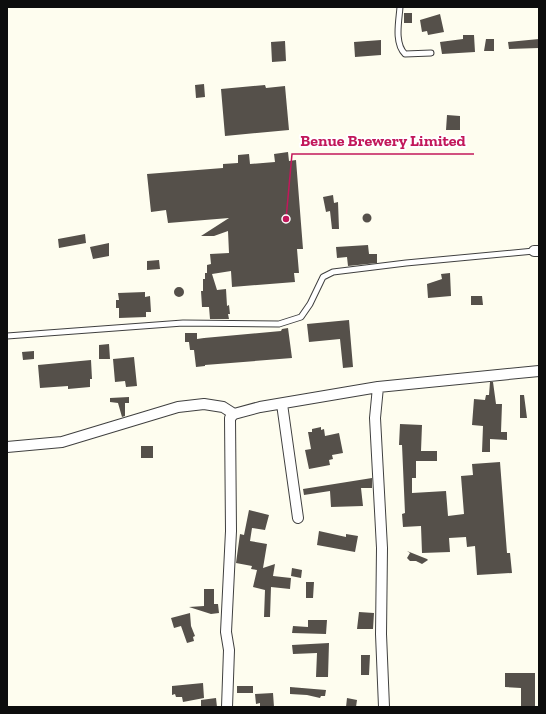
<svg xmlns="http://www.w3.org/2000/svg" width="546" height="714" viewBox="0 0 546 714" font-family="'Zilla Slab',serif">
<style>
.building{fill:#55504a}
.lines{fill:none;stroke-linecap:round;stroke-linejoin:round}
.lane-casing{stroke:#404040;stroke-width:7}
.street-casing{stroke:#404040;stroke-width:12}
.lane{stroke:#fff;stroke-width:5}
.street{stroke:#fff;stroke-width:10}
.leader{fill:none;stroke:#c2185b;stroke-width:1.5}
.callout-dot{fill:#c2185b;stroke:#fff;stroke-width:1.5}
.callout-label{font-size:16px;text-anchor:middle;font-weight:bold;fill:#c2185b;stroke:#fff;stroke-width:4;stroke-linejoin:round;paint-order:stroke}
</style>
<rect width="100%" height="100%" fill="#fefdef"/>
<!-- building -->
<path class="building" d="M404 13H412V23H404Z
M440 14 444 32 428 35 427 31 422 32 420 20Z
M463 35H474L475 52 442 54 440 42 463 39Z
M486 39H494V51H484Z
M539 39V48L509 49 508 42Z
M381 40V55L355 57 354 42Z
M285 41 286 61 272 62 271 42Z
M204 84 205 97 196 98 195 85Z
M265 85 266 88 285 86 289 130 225 136 221 89Z
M447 115 460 116V130H446Z
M288 152 289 161 296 160 303 249H297L299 273H294L295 282 232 287 231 271 212 274 217 290 226 289 227 306 229 305 230 314H228L229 319H210L209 307H202L201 291H203V279H205V273H207V265L211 264 210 254 229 253 228 231 214 236H201L229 218 168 223 166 210 151 212 147 174 223 168V164L238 163V155L249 154 250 164 275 162 274 154Z
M333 195 334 203 338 202 339 229H332L330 211 326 212 323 197Z
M362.5 218a4.5 4.5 0 1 1 9 0a4.5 4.5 0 1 1-9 0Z
M85 234 86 243 59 248 58 239Z
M109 243V256L93 259 90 247Z
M368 245 369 254H377V263L348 266 347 257 337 258 336 247Z
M159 260 160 269 147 270V261Z
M450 273 451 296 428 298 427 284 442 279 441 274Z
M174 292a5 5 0 1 1 10 0a5 5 0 1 1-10 0Z
M145 292V297L150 296 151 312H146V317L119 318V308H116V300H119L118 293Z
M471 296H482L483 305H471Z
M349 320 353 367 343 368 340 339 309 342 307 324Z
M288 328 292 358 205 365V366L196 367 194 350H190L189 342H185V333H197V339L204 338 281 331 282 329Z
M109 344 110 359H99V345Z
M34 351V359L23 360 22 352Z
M134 357 137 386 126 387 125 381 115 382 113 359Z
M91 360 92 379H90V387L68 389V386L40 388 38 365Z
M490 382H493L496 404H502L501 432H507V440L490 439V452H482L483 426 472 425 474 399 485 400 486 395H489Z
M520 395H524L527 418H520Z
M129 397V403H125V416L122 417 118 403 110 402V398Z
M400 424 422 425 421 451H437V461H416V478H412V493L446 491 448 516 464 514 461 476 473 475 472 464 500 462 507 553H510L512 573 477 575 475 546 467 547 466 537 449 538 450 552 422 553 421 526 403 527 402 514 405 513 402 445H399Z
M321 427V430L324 429 325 436 339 433 343 453 332 455 333 459 329 460 330 465 309 469 305 450 311 449 308 432H312V429Z
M141 446H153V458H141Z
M372 478V488H361L363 506 331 507 330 491 304 495 303 489Z
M249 510 269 515 265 530 252 528 250 541 267 544 263 568 275 564 273 576 291 578 290 589 271 587 270 617H264L265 590 253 587 257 570 251 569 252 566 236 563 240 534 244 535Z
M319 531 346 537V534L358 536 355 552 317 545Z
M407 551 427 559 428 560 422 564 416 561H410L407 558 410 553Z
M292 568 302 570 301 578 291 576Z
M306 582H314L313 598H306Z
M204 589H214V604H218L219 613 211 614 189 607 204 606Z
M359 612 374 613 373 629H357Z
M190 613 191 626 195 636 193 637 194 641 187 643 181 626 174 628 171 618Z
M308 620H327L326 634 292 633 293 626 308 627Z
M329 643 328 677H316L317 653 293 654 292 645Z
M361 655H370L369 675H361Z
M505 673H535V707H521V688L505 687Z
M203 683 204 698 183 702 182 697H176L175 694 172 695V686Z
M237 686H253V693H237Z
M290 687 326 690 325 696H321L320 698 307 695 290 694Z
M273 693 274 707 260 706V703L256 704 255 694Z
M216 698 217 707H201V700Z
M347 698 357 700 356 707H346Z"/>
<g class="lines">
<defs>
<path id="lane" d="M400 7C399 21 394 43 405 54L431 53
M7 336 183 323 279 324 301 317 310 304 323 277 333 272 406 263 534 251"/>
<path id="street" d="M534 251H539
M378 387 375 418 382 548 381 634 384 707
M282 404 298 518
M7 447 62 442 178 407 204 404 223 407 234 414
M227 707 229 650 226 632 231 531 230 418 234 414 260 407 378 387 539 371"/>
</defs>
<!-- lane casing -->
<use href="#lane" class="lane-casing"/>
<!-- street casing -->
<use href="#street" class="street-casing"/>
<!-- lane -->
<use href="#lane" class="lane"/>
<!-- street -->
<use href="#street" class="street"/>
</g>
<!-- callouts -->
<path class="leader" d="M286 219L292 154H474"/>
<circle class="callout-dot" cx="286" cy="219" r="4"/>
<g class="callout-label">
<text x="383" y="146">Benue Brewery Limited</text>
</g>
<!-- border -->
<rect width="546" height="714" fill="none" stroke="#0d0d0d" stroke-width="16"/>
</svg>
